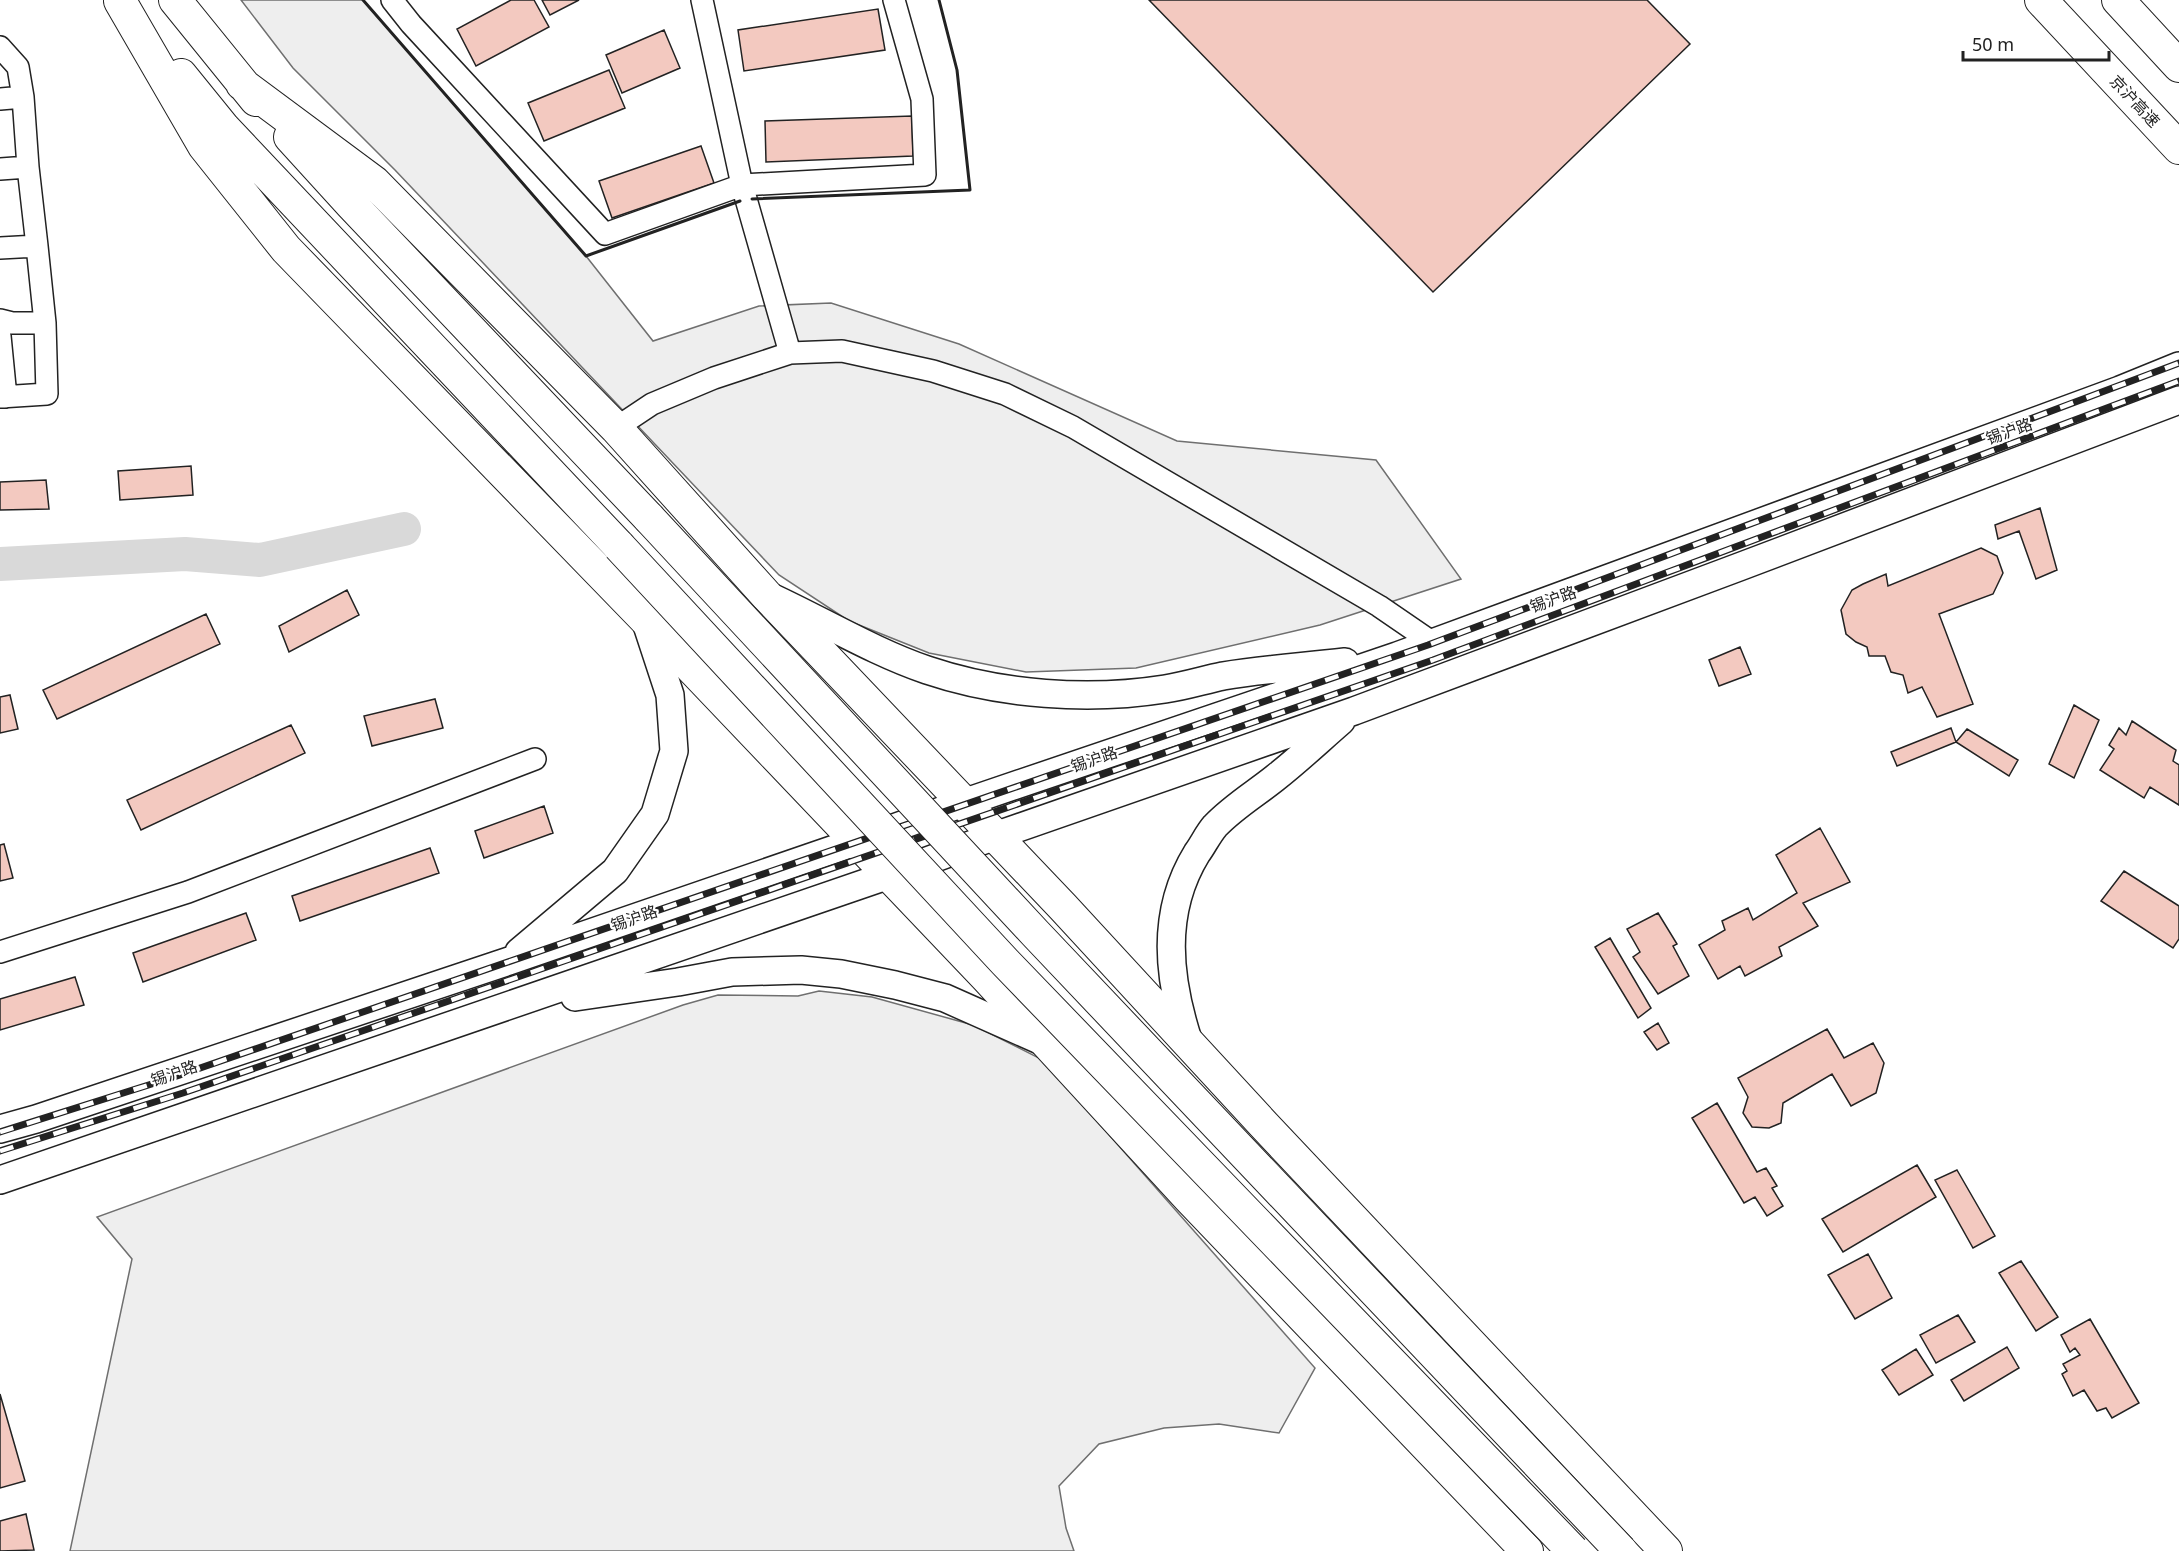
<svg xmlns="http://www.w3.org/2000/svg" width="2179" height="1551" viewBox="0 0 2179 1551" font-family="'Noto Sans','Noto Sans SC',sans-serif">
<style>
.green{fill:#eee;stroke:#6f6f6f;stroke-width:1.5}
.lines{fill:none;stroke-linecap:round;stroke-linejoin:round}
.river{stroke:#d9d9d9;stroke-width:34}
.building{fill:#f3c9c0;stroke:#222;stroke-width:1.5}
.minor-casing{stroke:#222;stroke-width:24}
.major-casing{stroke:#222;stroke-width:30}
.highway-casing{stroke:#222;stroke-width:34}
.minor{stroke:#fff;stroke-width:21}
.major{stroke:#fff;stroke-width:27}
.highway{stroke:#fff;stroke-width:32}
.rail-casing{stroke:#222;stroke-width:7}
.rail{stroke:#fff;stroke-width:4.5;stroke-dasharray:14;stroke-linecap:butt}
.highway-bridge-casing{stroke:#222;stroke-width:34;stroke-linecap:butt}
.highway-bridge{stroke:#fff;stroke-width:32}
.wall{stroke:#222;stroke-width:3}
.labels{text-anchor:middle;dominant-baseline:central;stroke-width:4.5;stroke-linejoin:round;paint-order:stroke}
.street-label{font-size:16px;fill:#222;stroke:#fff}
</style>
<rect width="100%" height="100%" fill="#fff"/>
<!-- green -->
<path class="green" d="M241 0H363L586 256 653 341 759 306 831 303 959 344 1177 441 1376 460 1461 579 1320 625 1136 668 1026 672 929 653 849 621 779 575 395 170 293 68Z
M819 991 872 997 973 1025 1043 1060 1315 1368 1279 1433 1219 1424 1164 1428 1099 1444 1059 1486 1066 1528 1074 1551H70L132 1259 97 1217 683 1005 718 995 798 996Z"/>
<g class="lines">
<!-- river -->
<path class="river" d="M0 564 185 554 260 560 404 529"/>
</g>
<!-- building -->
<path class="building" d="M511 0H534L549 27 476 66 457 29Z
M542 0H579L550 15Z
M1149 0H1647L1690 44 1433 292Z
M878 9 885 50 744 71 738 30Z
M664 30 680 68 622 93 606 55Z
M609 70 625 108 544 141 528 103Z
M912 116 913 156 766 162 765 121Z
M701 146 714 183 612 218 599 181Z
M191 466 193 495 120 500 118 471Z
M46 480 49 509 0 510V482Z
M2040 508 2057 570 2036 579 2019 531 1998 539 1995 525Z
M1981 548 1997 556 2003 573 1993 594 1939 614 1973 704 1937 717 1922 687 1908 693 1903 675 1891 672 1885 656H1869L1867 647 1856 642 1846 634 1841 610 1852 590 1863 584 1886 574 1888 586Z
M347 590 359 615 289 652 279 626Z
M206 614 220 644 57 719 43 690Z
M1740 647 1751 674 1719 686 1709 660Z
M10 695 18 729 0 733V697Z
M435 699 443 728 372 746 364 716Z
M2074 705 2099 720 2074 778 2049 764Z
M2132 721 2176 750 2173 761 2179 765V805L2150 787 2144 798 2100 770 2114 749 2109 745 2119 728 2126 735Z
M291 725 305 753 141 830 127 800Z
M1951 728 1956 742 1897 766 1891 752Z
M1967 729 2018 760 2009 776 1956 742Z
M544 806 553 833 484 858 475 831Z
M1820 828 1850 882 1803 903 1818 926 1779 947 1782 956 1745 976 1740 966 1718 979 1699 945 1725 930 1722 921 1748 908 1753 920 1797 893 1776 855Z
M4 844 13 878 0 881V845Z
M430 848 439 873 300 921 292 896Z
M2124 871 2179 906V939L2173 948 2101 901Z
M246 913 256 940 143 982 133 953Z
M1658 913 1677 944 1673 946 1689 976 1658 994 1633 957 1640 952 1627 929Z
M1610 938 1651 1008 1638 1018 1595 947Z
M75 977 84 1005 0 1030V999Z
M1658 1023 1669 1043 1657 1050 1644 1032Z
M1827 1029 1844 1058 1873 1043 1884 1063 1876 1093 1851 1106 1832 1074 1783 1103 1781 1123 1769 1128 1752 1127 1743 1113 1748 1097 1738 1078Z
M1717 1103 1757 1172 1766 1168 1777 1186 1772 1188 1783 1206 1767 1216 1755 1197 1744 1203 1692 1118Z
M1917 1165 1936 1197 1843 1252 1822 1219Z
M1957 1170 1995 1236 1973 1248 1935 1180Z
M1868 1254 1892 1298 1855 1319 1828 1275Z
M2021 1261 2058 1317 2036 1331 1999 1273Z
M1958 1315 1975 1342 1936 1363 1920 1335Z
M2090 1319 2139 1403 2112 1418 2106 1408 2097 1411 2084 1390 2073 1396 2062 1374 2067 1371 2063 1364 2080 1355 2075 1348 2070 1352 2061 1335Z
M2007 1347 2019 1368 1964 1401 1951 1380Z
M1916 1349 1933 1375 1899 1395 1882 1370Z
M0 1394 25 1481 0 1488Z
M26 1514 34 1550 0 1551V1521Z"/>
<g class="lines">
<defs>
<path id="minor" d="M392 0 411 24 605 234 742 185 925 175 922 99 894 0
M702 0 742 185 790 353
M0 47 18 67 23 97
M0 99 23 97 28 167
M0 169 28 167 37 246
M0 248 37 246 45 323H12L0 320
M0 336 6 397
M0 397 47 394 45 323
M616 428 652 404 714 378 790 353 842 351 933 371 1005 394 1073 427 1379 606 1433 643
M0 952 188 892 535 759"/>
<path id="major" d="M771 597C823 621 874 652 927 670 1001 695 1089 701 1165 689 1185 686 1204 680 1223 676 1263 669 1304 667 1345 662
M519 952 615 871 655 814 674 751 670 695 645 619
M575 997 678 982 732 972 801 970 841 974 895 985 945 998 1044 1042
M1189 1043C1168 979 1160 913 1197 853 1203 845 1208 834 1215 826 1233 807 1255 794 1275 778 1298 760 1319 740 1341 721
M0 1129 36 1119 509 961 855 842 963 803 1397 656 2120 390 2179 366
M0 1180 889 875 995 836 1354 711 1739 567 2179 400"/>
<path id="highway" d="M175 0 256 100
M2041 0 2179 148
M2118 0 2179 66
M120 1 204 146 286 249 644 618 987 978 1189 1198 1527 1551
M181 75 224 128 619 546
M242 84 374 182 616 428 767 596 1063 907 1264 1125 1666 1551
M290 137 351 204 649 518"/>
</defs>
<!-- minor casing -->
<use href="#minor" class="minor-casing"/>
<!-- major casing -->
<use href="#major" class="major-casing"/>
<!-- highway casing -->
<use href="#highway" class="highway-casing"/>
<!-- minor -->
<use href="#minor" class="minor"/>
<!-- major -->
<use href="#major" class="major"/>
<!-- highway -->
<use href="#highway" class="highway"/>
<defs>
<path id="rail" d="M0 1132 177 1076 1428 645 2179 363
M0 1151 183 1093 1433 660 2179 381"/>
</defs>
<!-- rail casing -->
<use href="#rail" class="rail-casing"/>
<!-- rail -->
<use href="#rail" class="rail"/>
<defs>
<path id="highway-bridge" d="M649 518 1035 933 1621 1551
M619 546 1005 962 1573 1551"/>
</defs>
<!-- highway-bridge casing -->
<use href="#highway-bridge" class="highway-bridge-casing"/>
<!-- highway-bridge -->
<use href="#highway-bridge" class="highway-bridge"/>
<!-- wall -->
<path class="wall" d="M363 0 586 256 740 201
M752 199 970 190 957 70 939 0"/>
</g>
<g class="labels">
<!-- street labels -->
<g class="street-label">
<text transform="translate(2135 101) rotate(47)">京沪高速</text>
<text transform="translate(2009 431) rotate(-20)">锡沪路</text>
<text transform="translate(1553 599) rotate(-20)">锡沪路</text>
<text transform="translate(1094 759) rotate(-19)">锡沪路</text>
<text transform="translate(634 918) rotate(-19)">锡沪路</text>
<text transform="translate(174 1073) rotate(-19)">锡沪路</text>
</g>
</g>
<!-- scale -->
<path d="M1963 51v9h146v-9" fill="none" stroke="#222222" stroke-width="3"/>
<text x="1972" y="51" font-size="18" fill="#222222" stroke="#ffffff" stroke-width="4.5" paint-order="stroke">50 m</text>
</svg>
